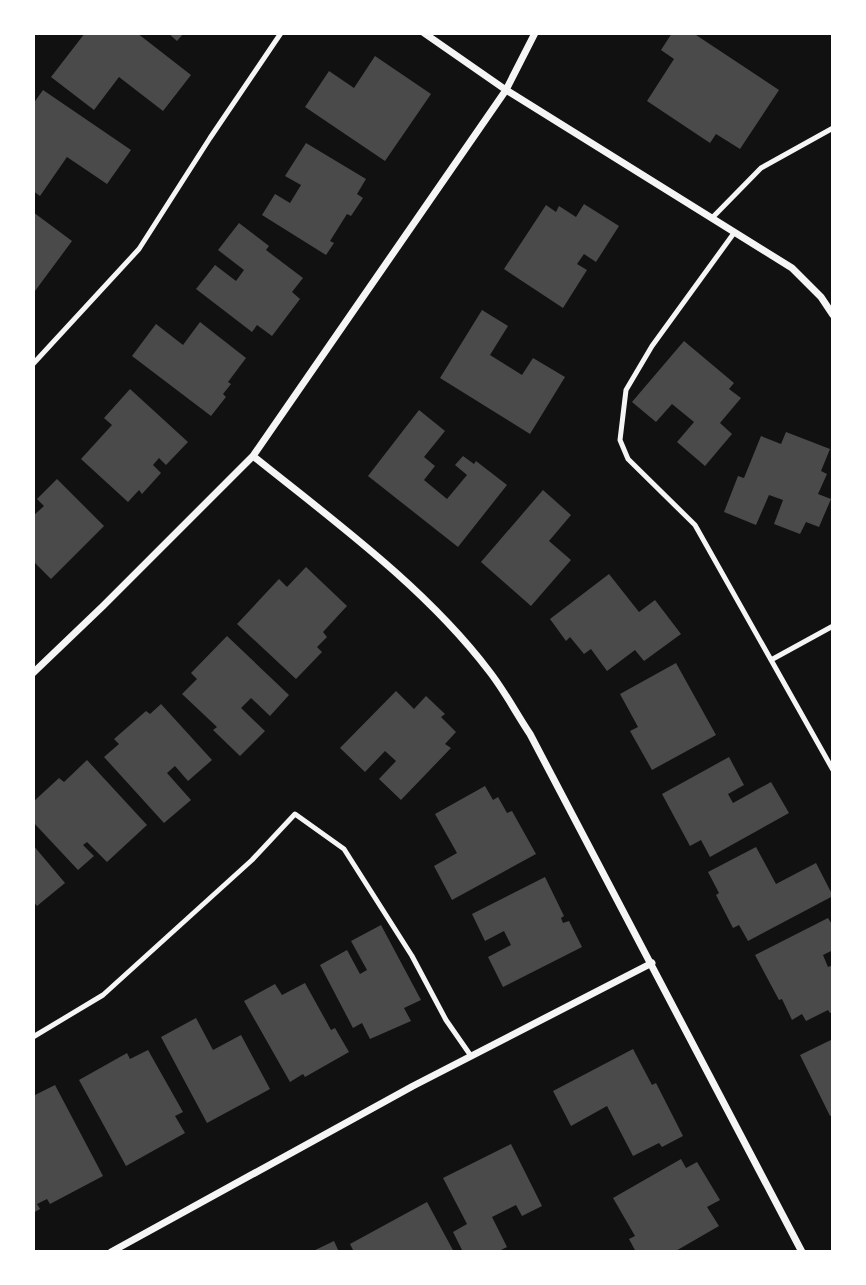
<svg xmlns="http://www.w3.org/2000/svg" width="866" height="1285" viewBox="0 0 866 1285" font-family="'Exo 2',sans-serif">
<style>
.building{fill:#4a4a4a}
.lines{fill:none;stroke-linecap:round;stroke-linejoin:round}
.service{stroke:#f5f5f5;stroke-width:5}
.minor{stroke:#f5f5f5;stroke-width:7}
</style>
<rect width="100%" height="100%" fill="#111"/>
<!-- building -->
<path class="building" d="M85 33H137L191 75 163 111 119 77 94 110 51 77Z
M168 33H184L177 41Z
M672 33H693L779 90 740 149 716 134 710 143 647 101 674 59 661 50Z
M375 56 431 94 385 161 305 107 329 71 354 88Z
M43 90 131 150 107 184 67 157 40 196 33 191V104Z
M306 143 366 179 357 194 363 198 351 216 347 214 330 241 334 243 326 255 262 215 275 194 290 203 301 185 285 176Z
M584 204 619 226 596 262 584 254 577 264 587 270 563 308 504 269 546 205 556 212 559 206 576 217Z
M33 212 72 241 35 291 33 290Z
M239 223 269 246 266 250 303 278 292 292 300 299 272 336 257 325 252 332 196 289 215 265 236 281 244 270 218 250Z
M482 310 508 326 490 355 522 375 533 358 565 377 530 434 440 378Z
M200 322 246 358 228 382 231 384 223 394 226 397 211 416 132 356 156 324 183 345Z
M684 341 734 383 729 389 741 398 720 423 732 434 705 466 677 442 694 422 672 404 656 422 632 402Z
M130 389 188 442 166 465 159 458 153 465 161 473 142 494 139 490 128 502 81 459 112 425 104 418Z
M419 410 445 431 424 457 435 466 424 480 447 499 467 475 455 465 463 456 474 464 476 461 507 485 458 547 368 476Z
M786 432 830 449 821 471 827 474 818 494 831 499 819 527 806 522 800 534 774 524 783 500 769 495 756 525 724 512 738 476 744 478 761 436 781 444Z
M57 479 104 526 51 579 33 561V516L44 506 37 499Z
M543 490 571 515 549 541 571 560 531 606 481 562Z
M306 567 347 606 323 632 327 637 317 647 322 652 296 679 237 624 279 579 287 587Z
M609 574 639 612 655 600 681 634 644 661 635 650 607 671 591 649 584 654 570 637 566 641 550 619Z
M227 636 289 695 270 716 251 698 241 708 265 731 240 756 213 730 217 727 182 694 197 679 191 673Z
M676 663 716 735 652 770 630 731 638 727 620 694Z
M396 691 414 709 426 696 445 714 441 717 456 732 445 744 451 748 401 800 379 779 396 761 385 751 365 772 340 748Z
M161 704 212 760 188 781 175 766 167 773 191 800 164 823 104 757 119 744 114 739 146 711 150 714Z
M729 757 744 785 728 794 733 803 771 782 789 813 710 857 701 840 690 846 662 794Z
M87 760 147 825 107 862 87 842 83 845 94 856 78 870 33 822V802L59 778 64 782Z
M485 786 493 800 498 797 507 813 512 811 536 854 452 900 434 866 457 853 435 814Z
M33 845 65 883 37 906 33 901Z
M756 847 776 884 816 863 833 896 748 941 739 925 733 928 716 895 719 893 708 872Z
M545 877 564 916 561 918 563 923 569 921 582 947 503 987 488 957 511 945 504 931 485 941 472 914Z
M828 918 833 926V950L823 955 828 967 833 965V1012L830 1013 828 1010 806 1021 802 1014 792 1020 782 999 779 1000 755 955Z
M381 925 421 1000 404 1008 411 1021 370 1039 362 1023 353 1028 320 965 347 950 360 974 367 970 351 941Z
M305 983 331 1030 335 1028 349 1052 305 1077 303 1074 290 1082 244 1001 275 984 282 995Z
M196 1018 213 1050 241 1035 270 1089 207 1123 161 1037Z
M833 1039V1115L830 1116 800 1055Z
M633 1049 652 1085 656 1083 683 1136 662 1147 659 1143 633 1156 607 1106 571 1126 553 1091Z
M148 1050 183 1112 175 1116 185 1133 126 1166 79 1080 127 1053 130 1059Z
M55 1085 103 1176 50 1204 47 1199 37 1204 40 1209 33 1213V1096Z
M511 1144 542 1206 522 1216 516 1205 492 1217 507 1247 497 1252H463L453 1232 467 1224 443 1178Z
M681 1159 686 1168 697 1162 720 1200 707 1207 719 1226 674 1252H636L629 1239 635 1236 613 1198Z
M427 1202 454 1252H354L350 1244Z
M334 1241 339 1252H311Z"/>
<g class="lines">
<!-- service -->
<path class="service" d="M712 218 761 168 833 128
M734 233 652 346 626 390 620 440 628 459 695 525 833 770
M33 364 139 249 210 138 281 33
M771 660 833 626
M33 1037 103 995 252 860 295 814 344 849 412 956 446 1020 471 1056"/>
<!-- minor -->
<path class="minor" d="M424 33 506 90 792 268 821 297 833 315
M253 456C334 521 426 588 489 671 504 690 516 713 530 734L802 1252
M33 673 103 606 253 456 506 90 535 33
M111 1252 413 1086 652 963"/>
</g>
<!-- border -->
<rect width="866" height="1285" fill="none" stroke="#ffffff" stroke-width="70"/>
</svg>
